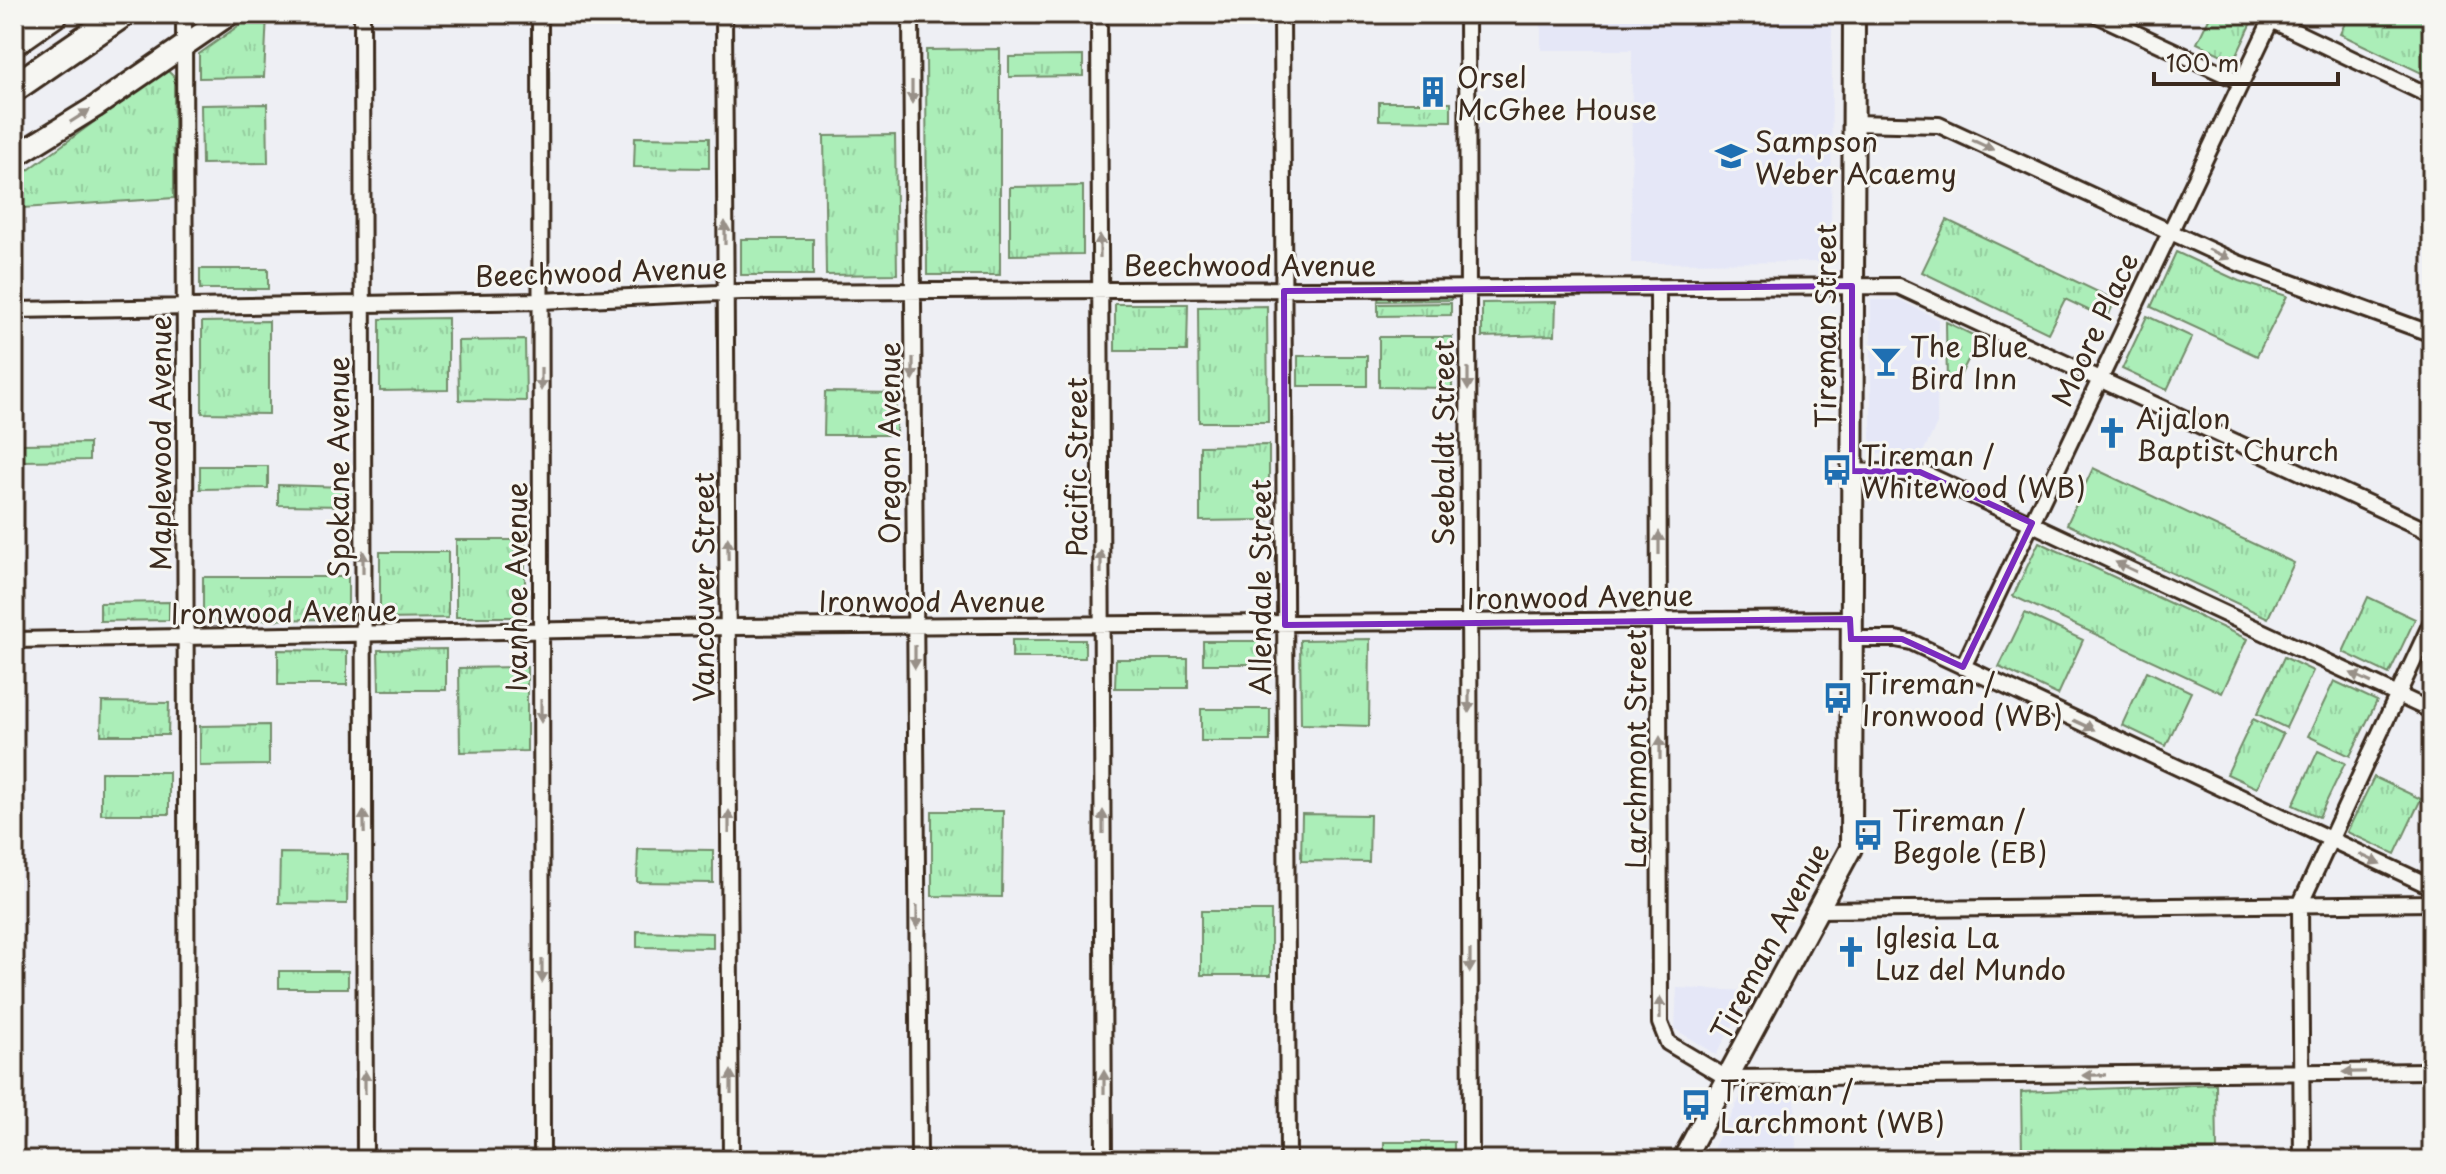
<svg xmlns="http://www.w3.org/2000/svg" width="2446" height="1174" viewBox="0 0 2446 1174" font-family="'Playpen Sans',sans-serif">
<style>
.built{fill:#e5e7f7}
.grass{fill:url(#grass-tufts);stroke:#738c6b;stroke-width:2}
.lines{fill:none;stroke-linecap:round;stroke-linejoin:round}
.street-casing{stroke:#3b2a1e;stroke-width:20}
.secondary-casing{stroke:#3b2a1e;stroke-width:26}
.highway-casing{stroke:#3b2a1e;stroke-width:32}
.street{stroke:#f6f6f2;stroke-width:14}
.secondary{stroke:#f6f6f2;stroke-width:20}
.highway{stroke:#f6f6f2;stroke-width:26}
.oneway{fill:#989088}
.marked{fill:none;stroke:#7b2cbf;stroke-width:6;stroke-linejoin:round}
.labels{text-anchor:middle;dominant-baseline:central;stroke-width:6;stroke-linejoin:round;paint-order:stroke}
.poi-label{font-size:28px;fill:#3b2a1e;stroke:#f6f6f2;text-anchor:start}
.street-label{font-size:28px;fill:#3b2a1e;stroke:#f6f6f2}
</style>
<defs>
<pattern id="grass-tufts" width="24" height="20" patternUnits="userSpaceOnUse" patternTransform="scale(2)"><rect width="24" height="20" fill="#abeeb8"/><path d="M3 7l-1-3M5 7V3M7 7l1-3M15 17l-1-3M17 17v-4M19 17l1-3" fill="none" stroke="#94cc9e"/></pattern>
</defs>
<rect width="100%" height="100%" fill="#eeeff4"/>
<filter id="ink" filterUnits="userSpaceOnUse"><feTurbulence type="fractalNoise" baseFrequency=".0125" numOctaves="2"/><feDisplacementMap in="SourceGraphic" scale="16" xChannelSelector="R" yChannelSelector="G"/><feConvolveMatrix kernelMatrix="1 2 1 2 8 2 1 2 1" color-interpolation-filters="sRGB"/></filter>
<g filter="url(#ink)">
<!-- built -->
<path class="built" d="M1541 14H1832L1831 262 1631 263 1632 50H1541Z
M1871 300H1900L1938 319 1937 424 1922 454H1871Z
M1677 988 1752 991 1716 1055 1675 1029Z
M1742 1094H1795L1796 1156 1767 1157 1766 1160H1707Z"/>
<!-- grass -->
<path class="grass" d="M255 14H267L264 77 199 78V54Z
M2211 14H2256L2234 61 2197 43Z
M2349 14 2432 15V78L2340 34Z
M1000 49V275H927L926 50Z
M1083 56V76L1009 77V57Z
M166 69 174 77V198L23 208V174Z
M1379 102H1451V121L1379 120Z
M267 104 268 163 202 164 201 105Z
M895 135 897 274 826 275 824 136Z
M635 137 709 138V168L634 167Z
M1083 186V254L1010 255V187Z
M1947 220 2115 300 2107 319 2065 299 2048 333 1922 272Z
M741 239H813V275H741Z
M2176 252 2239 281 2287 296 2257 356 2151 307Z
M200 269H268V289H200Z
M1451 295V300L1378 301 1379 296Z
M1556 302 1555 335 1482 337V303Z
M1451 303V315L1378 316V304Z
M1115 304H1188L1187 351H1115Z
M1267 306 1268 422H1199L1198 307Z
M2147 316 2192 337 2167 390 2122 369Z
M448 318V390L380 391V319Z
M269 321V414L202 413V322Z
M1946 322 1979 338 1953 390 1947 387Z
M1379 337H1452V388L1379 387Z
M525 340 526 401 459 400 458 341Z
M1298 356H1367V386H1298Z
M825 392 896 393V435H824Z
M89 443V460L22 461V444Z
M1269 445V520L1200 521V446Z
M200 466H268V488L200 489Z
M2093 468 2294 563 2268 618 2067 524Z
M278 485 347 487V506L278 505Z
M456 540H525V617H456Z
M2039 542 2247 639 2222 693 2013 596Z
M380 552H448V618L380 619Z
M203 577H348V619L203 620Z
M2368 597 2415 619 2389 674 2343 652Z
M169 602V620L100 621V603Z
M2025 613 2083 640 2058 695 1999 667Z
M1370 639 1369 726 1301 724 1300 640Z
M1012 640H1085V658H1012Z
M1203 641H1269V664H1203Z
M446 649V690H379L378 650Z
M278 650 347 651V685H278Z
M2284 657 2313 671 2286 728 2257 714Z
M1116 659H1188V688H1115Z
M527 667V751L460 752 459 668Z
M2147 671 2191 692 2166 746 2122 725Z
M2334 681 2377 701 2350 756 2308 736Z
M102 702 169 703 168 735H101Z
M1201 709H1270V741H1201Z
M2253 719 2283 734 2257 788 2227 774Z
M269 725V765L200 766V726Z
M2318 751 2345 763 2319 817 2293 805Z
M101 772H169V814H101Z
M2374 777 2421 799 2395 854 2347 832Z
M932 811H1003L1002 897 932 896Z
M1302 814 1370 815 1369 862 1301 861Z
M638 849 713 850V883L637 882Z
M280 853 348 854 347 904 279 903Z
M1201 911H1271V975H1201Z
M637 931 713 933V948L637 947Z
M279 971H348V988H279Z
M2216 1084 2217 1150 2022 1154 2021 1092Z
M1384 1142H1454V1160H1384Z"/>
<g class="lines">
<defs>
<path id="street" d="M184 14 187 1160
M362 14 365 1160
M540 14 542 1160
M724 14 731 1160
M911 14 919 1160
M1099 14 1104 1160
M1282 14 1288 1160
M1467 14 1471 1160
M2095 14 2241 82
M2271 20 2432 97
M1853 123 1939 125 2238 263 2432 334
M1658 287 1660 1023 1668 1043 1727 1078 2432 1071
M14 310 541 301 741 292 1898 286 2432 533
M1852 471 1926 474 2432 711
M1851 639H1896L1911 642 2432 887
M14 640 728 627 1851 619
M1963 667 2274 14
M1818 910 2432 903
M2302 1160 2300 905 2432 621"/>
<path id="secondary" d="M14 157 95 107 230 14
M1683 1160 1851 848 1854 14"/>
<path id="highway" d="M14 42 54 14
M14 88 122 14"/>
</defs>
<!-- street casing -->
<use href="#street" class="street-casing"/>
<!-- secondary casing -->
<use href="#secondary" class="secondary-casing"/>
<!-- highway casing -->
<use href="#highway" class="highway-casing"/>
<!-- street -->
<use href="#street" class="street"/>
<!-- secondary -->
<use href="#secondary" class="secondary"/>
<!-- highway -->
<use href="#highway" class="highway"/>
</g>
<!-- one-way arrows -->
<defs><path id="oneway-solid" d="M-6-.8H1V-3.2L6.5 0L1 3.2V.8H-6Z" transform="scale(2)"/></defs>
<g class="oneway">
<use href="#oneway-solid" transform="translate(912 92) rotate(90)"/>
<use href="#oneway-solid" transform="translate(80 116) rotate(-32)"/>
<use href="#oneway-solid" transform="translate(1983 145) rotate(25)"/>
<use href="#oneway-solid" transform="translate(725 233) rotate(-90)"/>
<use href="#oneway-solid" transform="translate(1100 246) rotate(-90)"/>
<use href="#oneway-solid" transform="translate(2219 254) rotate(25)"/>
<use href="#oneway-solid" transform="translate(913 369) rotate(90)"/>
<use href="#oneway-solid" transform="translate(541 379) rotate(90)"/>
<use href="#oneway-solid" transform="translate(1468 379) rotate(90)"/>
<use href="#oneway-solid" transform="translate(1659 543) rotate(-90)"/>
<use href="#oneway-solid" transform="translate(728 549) rotate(-91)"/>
<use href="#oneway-solid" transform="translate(363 562) rotate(-90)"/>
<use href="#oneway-solid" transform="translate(1101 562) rotate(-90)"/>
<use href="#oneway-solid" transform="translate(2126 567) rotate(-155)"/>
<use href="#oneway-solid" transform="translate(915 657) rotate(90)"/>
<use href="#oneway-solid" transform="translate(2361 678) rotate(-155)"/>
<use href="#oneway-solid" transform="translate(1469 701) rotate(90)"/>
<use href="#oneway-solid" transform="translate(541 711) rotate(90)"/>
<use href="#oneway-solid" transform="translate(2084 725) rotate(25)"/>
<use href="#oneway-solid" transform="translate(1660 748) rotate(-90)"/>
<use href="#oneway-solid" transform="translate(364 822) rotate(-91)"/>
<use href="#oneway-solid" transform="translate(729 822) rotate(-90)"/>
<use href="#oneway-solid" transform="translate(1103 822) rotate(-90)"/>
<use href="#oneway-solid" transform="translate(2370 859) rotate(25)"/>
<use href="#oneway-solid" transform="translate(917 917) rotate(90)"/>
<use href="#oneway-solid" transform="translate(1470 961) rotate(90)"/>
<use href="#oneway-solid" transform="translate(542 971) rotate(90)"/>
<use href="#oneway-solid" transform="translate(1660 1008) rotate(-90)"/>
<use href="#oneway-solid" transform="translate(2354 1072) rotate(179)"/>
<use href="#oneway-solid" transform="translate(2094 1075) rotate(179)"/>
<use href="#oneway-solid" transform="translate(365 1082) rotate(-90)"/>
<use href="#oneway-solid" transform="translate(731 1082) rotate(-90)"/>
<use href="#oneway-solid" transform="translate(1104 1082) rotate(-90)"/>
</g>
</g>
<!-- marked area -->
<path class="marked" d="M1852 286V471L1920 472 2032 523 1963 667 1902 639H1851L1850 619 1285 625 1284 291Z"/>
<!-- icons -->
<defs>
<symbol id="building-bare" viewBox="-9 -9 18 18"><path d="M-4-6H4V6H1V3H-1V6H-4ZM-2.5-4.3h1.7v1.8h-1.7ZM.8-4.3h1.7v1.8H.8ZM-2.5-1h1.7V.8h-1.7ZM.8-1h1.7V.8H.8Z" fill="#1f6fb2" stroke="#f6f6f2" stroke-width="2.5" paint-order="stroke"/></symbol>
<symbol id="school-bare" viewBox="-9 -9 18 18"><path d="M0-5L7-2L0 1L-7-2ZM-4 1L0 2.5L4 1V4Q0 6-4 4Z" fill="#1f6fb2" stroke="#f6f6f2" stroke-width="2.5" paint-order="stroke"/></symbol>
<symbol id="bar-bare" viewBox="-9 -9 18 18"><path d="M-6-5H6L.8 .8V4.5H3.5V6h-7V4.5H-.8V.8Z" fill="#1f6fb2" stroke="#f6f6f2" stroke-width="2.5" paint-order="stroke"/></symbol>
<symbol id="church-bare" viewBox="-9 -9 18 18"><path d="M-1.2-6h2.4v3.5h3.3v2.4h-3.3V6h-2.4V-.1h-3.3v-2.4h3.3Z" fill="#1f6fb2" stroke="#f6f6f2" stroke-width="2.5" paint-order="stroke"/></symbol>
<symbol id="bus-bare" viewBox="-9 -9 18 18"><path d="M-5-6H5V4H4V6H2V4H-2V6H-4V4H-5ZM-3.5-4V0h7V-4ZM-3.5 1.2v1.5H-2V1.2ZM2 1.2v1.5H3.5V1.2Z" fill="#1f6fb2" stroke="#f6f6f2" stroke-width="2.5" paint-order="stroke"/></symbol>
</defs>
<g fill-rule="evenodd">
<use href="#building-bare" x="1411" y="70" width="44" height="44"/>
<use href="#school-bare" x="1709" y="134" width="44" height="44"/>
<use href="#bar-bare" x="1864" y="339" width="44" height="44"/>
<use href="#church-bare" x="2090" y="411" width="44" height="44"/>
<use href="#bus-bare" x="1815" y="448" width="44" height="44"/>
<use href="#bus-bare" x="1816" y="676" width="44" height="44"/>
<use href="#bus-bare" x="1846" y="813" width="44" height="44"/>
<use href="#church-bare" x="1829" y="930" width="44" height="44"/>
<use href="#bus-bare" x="1674" y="1083" width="44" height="44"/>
</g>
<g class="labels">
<!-- poi labels -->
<g class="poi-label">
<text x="1457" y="76">Orsel<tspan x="1457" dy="32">McGhee House</tspan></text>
<text x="1755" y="140">Sampson<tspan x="1755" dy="32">Weber Acaemy</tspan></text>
<text x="1910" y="345">The Blue<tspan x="1910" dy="32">Bird Inn</tspan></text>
<text x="2136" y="417">Aijalon<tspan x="2136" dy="32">Baptist Church</tspan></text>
<text x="1861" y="454">Tireman /<tspan x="1861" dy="32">Whitewood (WB)</tspan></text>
<text x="1862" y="682">Tireman /<tspan x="1862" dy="32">Ironwood (WB)</tspan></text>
<text x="1892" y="819">Tireman /<tspan x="1892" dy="32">Begole (EB)</tspan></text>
<text x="1875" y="936">Iglesia La<tspan x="1875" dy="32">Luz del Mundo</tspan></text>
<text x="1720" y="1089">Tireman /<tspan x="1720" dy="32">Larchmont (WB)</tspan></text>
</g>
<!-- street labels -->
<g class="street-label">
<text x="1250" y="264">Beechwood Avenue</text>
<text transform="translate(601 271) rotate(-2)">Beechwood Avenue</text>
<text transform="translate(1824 326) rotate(-90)">Tireman Street</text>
<text transform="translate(2094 329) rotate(-65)">Moore Place</text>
<text transform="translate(159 443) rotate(-90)">Maplewood Avenue</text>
<text transform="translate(888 443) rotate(-90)">Oregon Avenue</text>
<text transform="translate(1442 443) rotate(-90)">Seebaldt Street</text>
<text transform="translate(337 467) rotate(-90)">Spokane Avenue</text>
<text transform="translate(1075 467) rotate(-90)">Pacific Street</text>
<text transform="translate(515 587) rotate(-90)">Ivanhoe Avenue</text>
<text transform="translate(702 587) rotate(-90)">Vancouver Street</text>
<text transform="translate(1259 587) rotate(-90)">Allendale Street</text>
<text transform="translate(1580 596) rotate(-1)">Ironwood Avenue</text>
<text x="932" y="600">Ironwood Avenue</text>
<text transform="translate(284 611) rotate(-1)">Ironwood Avenue</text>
<text transform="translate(1634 749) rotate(-90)">Larchmont Street</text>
<text transform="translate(1769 941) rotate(-62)">Tireman Avenue</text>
</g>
</g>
<!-- margin -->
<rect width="2446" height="1174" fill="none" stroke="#f6f6f2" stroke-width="48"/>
<rect x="24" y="24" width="2398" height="1126" fill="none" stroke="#3b2a1e" stroke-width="3" filter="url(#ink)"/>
<!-- scale -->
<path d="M2154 72v12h184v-12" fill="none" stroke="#3b2a1e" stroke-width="4"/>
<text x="2166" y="72" font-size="24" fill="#3b2a1e" stroke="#f6f6f2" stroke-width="6" paint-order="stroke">100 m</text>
</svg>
